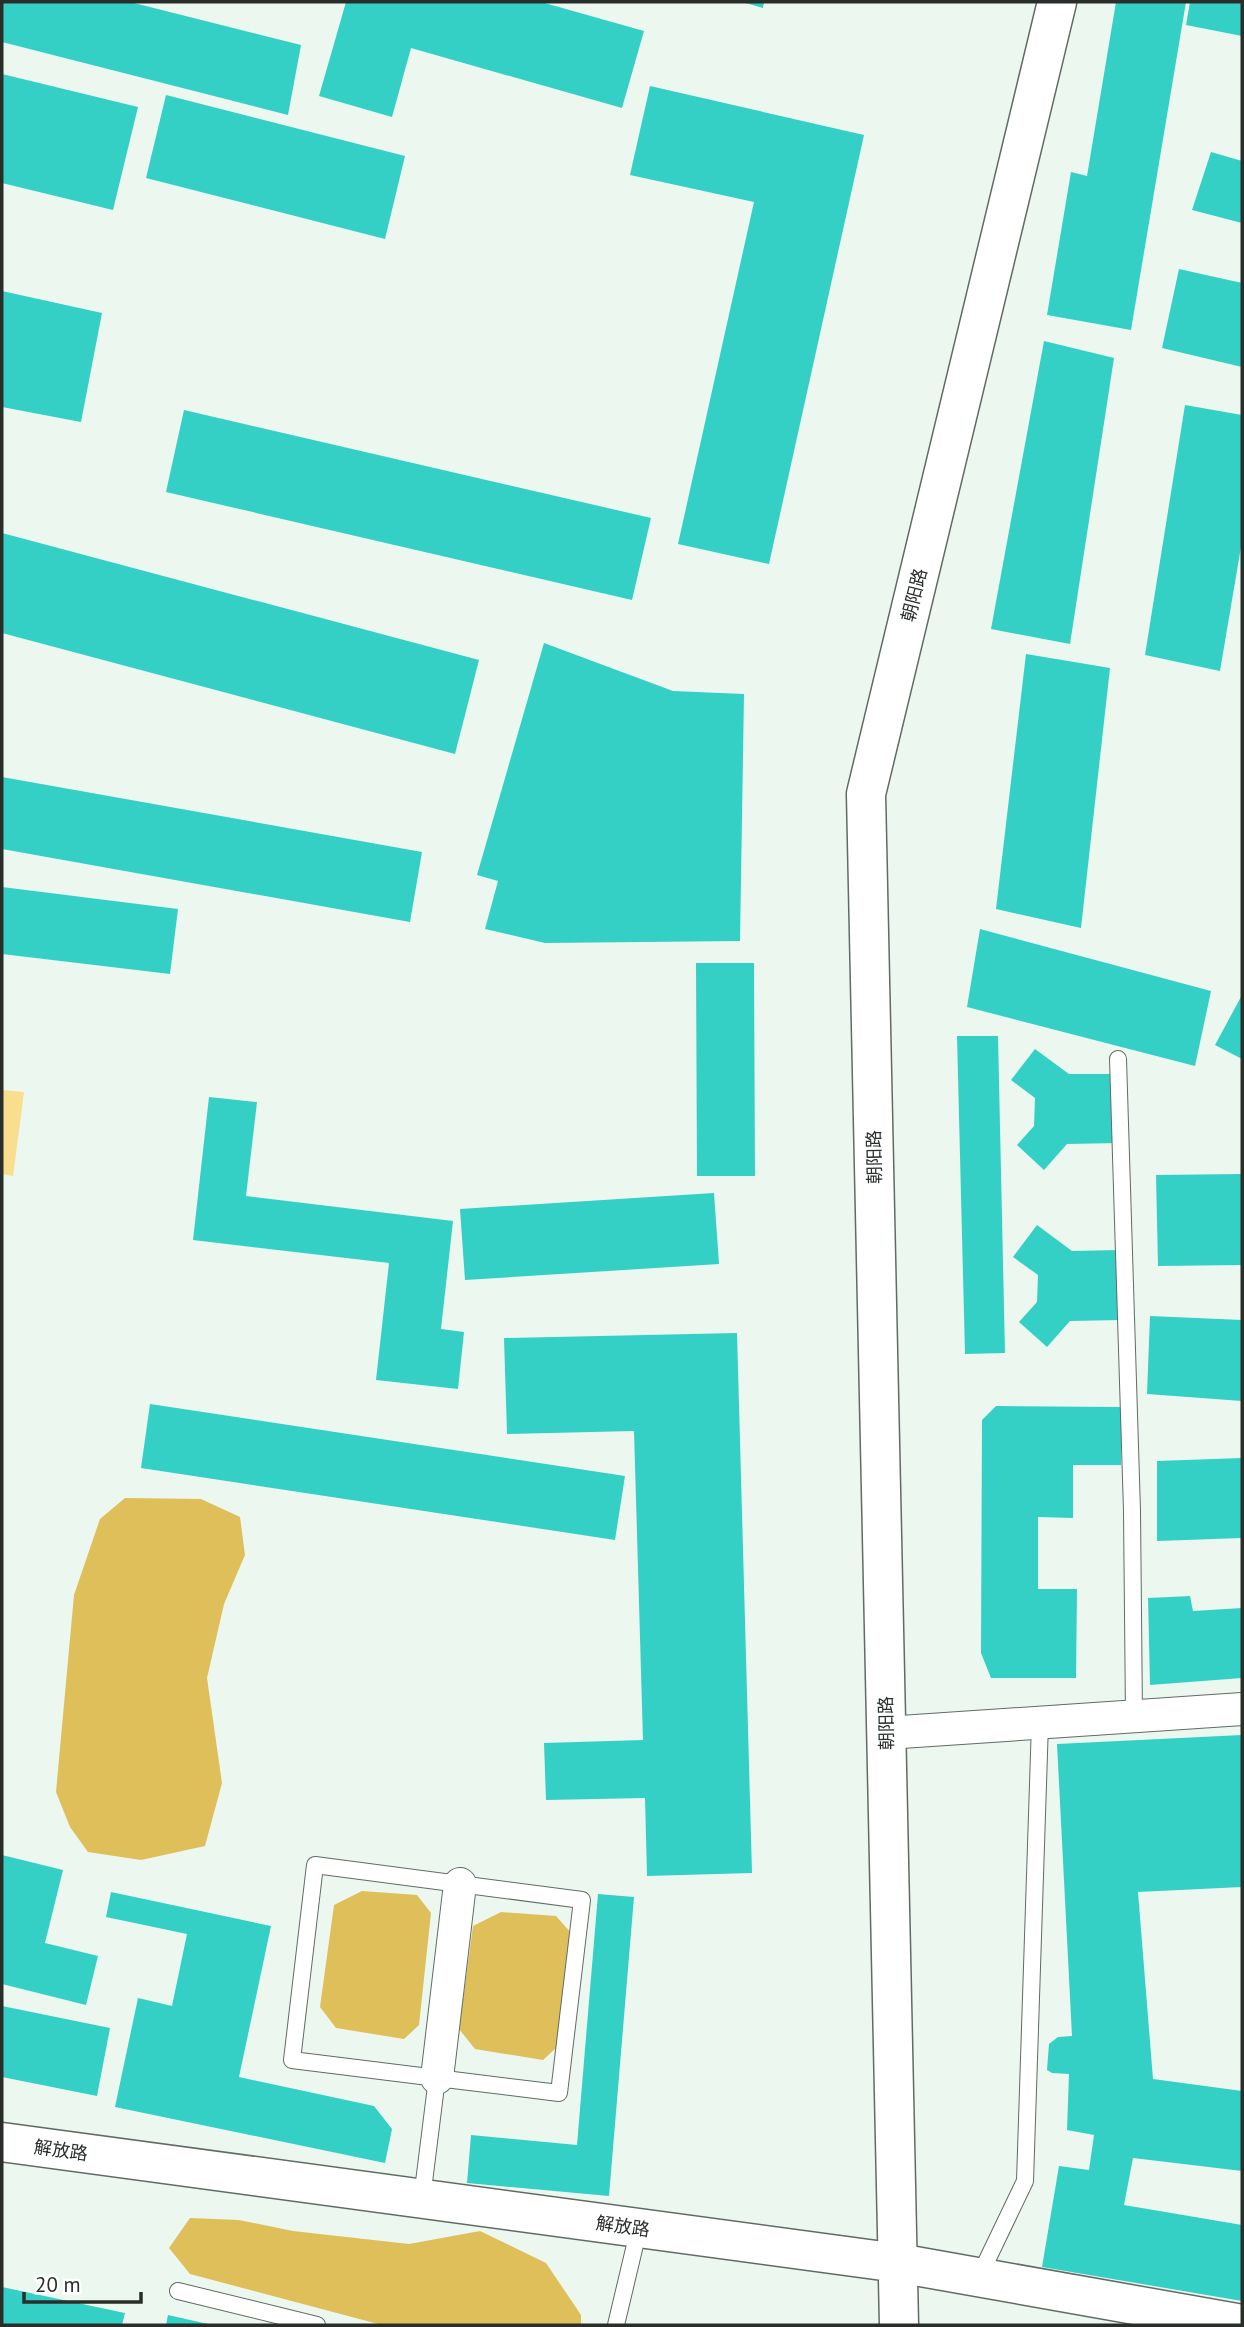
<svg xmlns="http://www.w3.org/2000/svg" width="1244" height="2327" viewBox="0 0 1244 2327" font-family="'PT Sans','Noto Sans SC',sans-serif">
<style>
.green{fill:#f8de8d}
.forest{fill:#dfbf5a}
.building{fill:#35d0c5}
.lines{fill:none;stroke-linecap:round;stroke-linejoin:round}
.lane-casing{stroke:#616b64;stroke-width:18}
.street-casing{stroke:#616b64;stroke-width:34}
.secondary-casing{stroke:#616b64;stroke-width:41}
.lane{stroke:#fff;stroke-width:16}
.street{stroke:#fff;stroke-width:32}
.secondary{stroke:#fff;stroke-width:38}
.labels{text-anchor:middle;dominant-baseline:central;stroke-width:6;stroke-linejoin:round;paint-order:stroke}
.street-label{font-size:18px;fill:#292e2b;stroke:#fff}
</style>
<rect width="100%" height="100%" fill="#ebf7ef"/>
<!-- green -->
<path class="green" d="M2 1090 24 1092 13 1176 2 1174Z"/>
<!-- forest -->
<path class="forest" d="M125 1498 201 1499 240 1517 245 1555 224 1604 207 1678 222 1783 205 1846 141 1860 88 1852 70 1827 56 1792 74 1595 100 1519Z
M362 1891 417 1895 431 1913 419 2025 404 2039 336 2028 320 2007 334 1905Z
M501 1912 556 1916 571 1933 557 2047 543 2060 475 2049 459 2029 473 1926Z
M190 2218 239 2220 293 2231 409 2244 480 2231 546 2263 581 2315V2325H382L190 2274 169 2248Z"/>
<!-- building -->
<path class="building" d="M2 2H130L301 45 288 115 2 42Z
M346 2H541L644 31 622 108 411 48 392 117 319 96Z
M742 2H764L763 8Z
M1116 2H1186L1131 330 1047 315 1071 172 1087 176Z
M1190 2H1242V36L1186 25Z
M2 74 138 107 113 210 2 183Z
M650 86 864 135 769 564 678 544 754 202 630 175Z
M166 95 405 156 385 239 146 178Z
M1211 152 1242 161V223L1192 210Z
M1179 269 1242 283V367L1162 348Z
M2 291 102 313 81 422 2 407Z
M1044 341 1114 358 1070 644 991 629Z
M1185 405 1242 415V541L1220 671 1145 655Z
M184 410 651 518 632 600 166 492Z
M2 533 479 660 455 754 2 633Z
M544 643 673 691 744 694 740 941 545 943 485 929 498 881 477 875Z
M1026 654 1110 668 1081 928 996 909Z
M2 777 422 852 410 922 2 849Z
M2 887 178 909 170 974 2 954Z
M980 929 1211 991 1195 1066 967 1007Z
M696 963H754L755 1176H697Z
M1242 995V1059L1215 1045Z
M957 1036H998L1005 1353 965 1354Z
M1035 1049 1069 1074H1117L1119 1143 1067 1144 1044 1170 1017 1145 1034 1126 1035 1098 1011 1080Z
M209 1097 257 1102 246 1196 453 1221 441 1329 464 1332 458 1389 376 1380 389 1263 193 1240Z
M1242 1174V1265L1158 1266 1156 1175Z
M714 1193 719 1264 465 1280 460 1209Z
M1037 1225 1072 1251 1119 1250 1121 1320 1070 1321 1047 1347 1019 1322 1037 1302 1038 1275 1013 1257Z
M1150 1316 1242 1320V1401L1147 1394Z
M737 1333 752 1873 647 1876 645 1798 546 1800 544 1743 643 1740 634 1431 507 1434 504 1338Z
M150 1404 625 1476 615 1540 141 1468Z
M996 1406 1121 1407V1465H1073V1518L1038 1517V1589H1077L1076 1678H991L981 1653 982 1420Z
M1242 1458V1538L1157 1541V1461Z
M1190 1596 1193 1611 1242 1608V1678L1150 1685 1148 1598Z
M1242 1735V1887L1138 1892 1153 2079 1242 2091V2171L1133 2158 1124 2205 1242 2225V2301L1042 2267 1059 2166 1089 2170 1094 2135 1067 2130 1069 2074 1052 2073 1047 2070 1049 2044 1058 2037 1072 2036 1057 1744Z
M2 1855 63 1870 45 1943 98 1956 86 2005 2 1984Z
M111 1892 271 1926 239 2077 374 2106 392 2129 385 2163 115 2107 138 1998 172 2006 187 1934 106 1917Z
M598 1894 634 1897 609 2196 467 2183 471 2135 577 2145Z
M2 2006 110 2028 97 2096 2 2077Z
M2 2287 125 2313 122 2325H2Z
M168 2315 208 2324V2325H166Z"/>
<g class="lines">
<defs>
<path id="lane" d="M1118 1059 1132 1511 1134 1716
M422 2198 437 2078 559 2093 582 1900 315 1865 292 2060 437 2078
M979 2277 1025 2181 1040 1723
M178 2291 317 2325
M616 2325 639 2228"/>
<path id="street" d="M886 1733 1242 1709
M437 2078 460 1884"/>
<path id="secondary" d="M2 2142 898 2263 1242 2324
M899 2325 866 794 1057 2"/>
</defs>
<!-- lane casing -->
<use href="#lane" class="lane-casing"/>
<!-- street casing -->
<use href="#street" class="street-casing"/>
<!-- secondary casing -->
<use href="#secondary" class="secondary-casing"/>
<!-- lane -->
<use href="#lane" class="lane"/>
<!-- street -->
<use href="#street" class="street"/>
<!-- secondary -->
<use href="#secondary" class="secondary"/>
</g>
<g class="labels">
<!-- street labels -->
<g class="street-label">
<text transform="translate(914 595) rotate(-76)">朝阳路</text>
<text transform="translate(874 1157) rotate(-91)">朝阳路</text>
<text transform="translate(886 1723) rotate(-91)">朝阳路</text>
<text transform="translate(61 2150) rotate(8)">解放路</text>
<text transform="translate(623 2226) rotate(8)">解放路</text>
</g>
</g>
<!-- border -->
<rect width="1244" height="2327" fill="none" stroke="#292e2b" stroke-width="7"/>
<!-- scale -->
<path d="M24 2292v10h117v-10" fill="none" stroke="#292e2b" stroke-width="3.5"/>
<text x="35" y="2292" font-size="21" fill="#292e2b" stroke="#ffffff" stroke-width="5" paint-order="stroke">20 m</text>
</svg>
